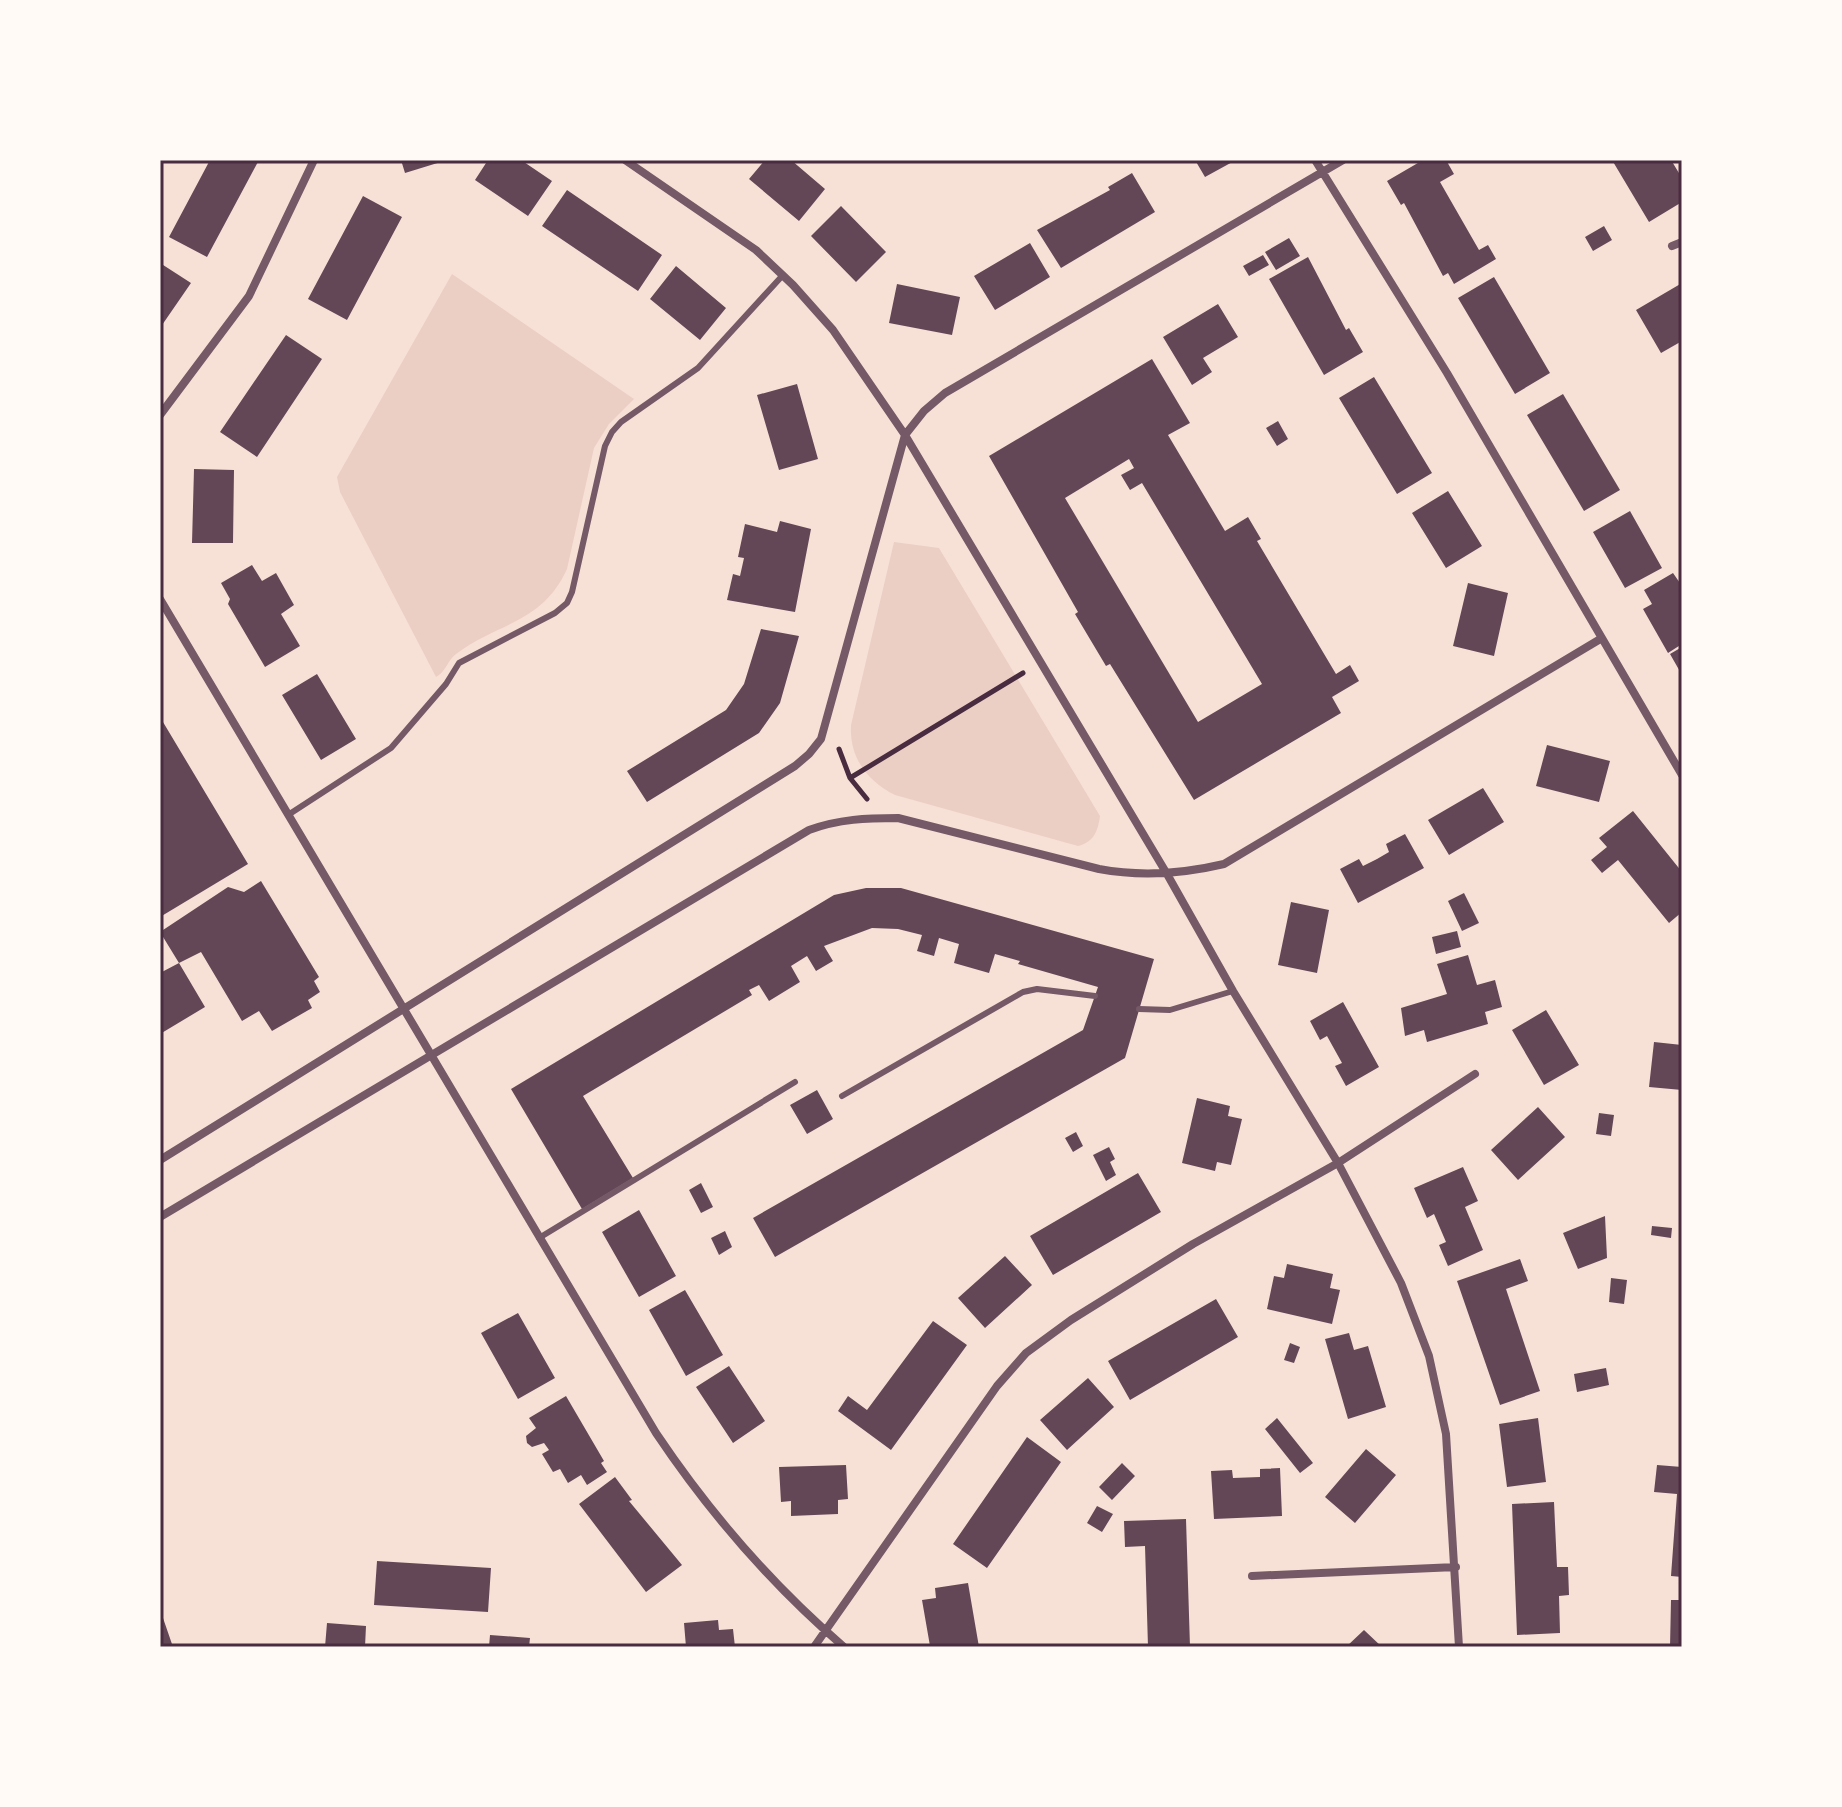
<svg xmlns="http://www.w3.org/2000/svg" width="1842" height="1807" viewBox="0 0 1842 1807" font-family="'Fira Sans Condensed',sans-serif">
<style>
.green{fill:#ebcfc5}
.building{fill:#644757;fill-rule:evenodd}
.lines{fill:none;stroke-linecap:round;stroke-linejoin:round}
.path{stroke:#4a2c40;stroke-width:5}
.service{stroke:#755966;stroke-width:6}
.minor{stroke:#755966;stroke-width:8}
.neatline{fill:none;stroke:#4a2c40;stroke-width:3}
</style>
<rect width="100%" height="100%" fill="#f7e1d7"/>
<!-- green -->
<path class="green" d="M452 274 634 399 609 424 594 448 567 569C542 624 498 622 456 654 447 661 446 672 436 677L340 492 337 477Z
M894 542 939 548 1100 816C1098 831 1094 842 1078 846L895 795C867 781 849 757 851 725Z"/>
<!-- building -->
<path class="building" d="M210 160H259L207 257 169 237Z
M401 160H444V161L405 173Z
M488 160H521L552 181 528 216 475 180Z
M765 160H791L825 189 799 221 749 179Z
M1195 160H1236L1205 177Z
M1423 160H1446L1454 174 1440 182 1479 250 1488 245 1496 259 1454 284 1448 273 1443 276 1404 203 1401 205 1387 181Z
M1612 160H1671L1682 178V202L1649 222Z
M1132 173 1155 212 1061 268 1037 230 1110 190 1108 187Z
M567 190 662 255 638 291 542 226Z
M363 196 402 217 347 320 308 299Z
M841 206 886 252 856 282 811 236Z
M1604 226 1612 240 1593 251 1585 237Z
M1289 238 1300 256 1276 270 1265 252Z
M1030 243 1050 277 995 310 974 276Z
M1263 255 1269 265 1249 276 1243 266Z
M1308 257 1346 330 1349 328 1363 352 1324 375 1269 279Z
M160 263 191 283 160 328Z
M676 266 726 308 700 340 650 299Z
M1494 277 1550 373 1515 394 1458 298Z
M1682 283V341L1661 353 1636 310Z
M897 284 960 297 952 335 889 323Z
M1218 304 1238 337 1203 358 1212 372 1192 385 1163 337Z
M286 335 322 359 257 457 220 432Z
M1152 359 1190 423 1168 435 1225 531 1248 517 1261 539 1257 541 1336 674 1350 665 1359 681 1332 697 1341 713 1194 800 1110 664 1106 666 1075 614 1078 612 989 456ZM1129 459 1134 468 1121 475 1130 490 1142 483 1262 684 1198 722 1065 498Z
M1374 377 1432 473 1397 494 1339 398Z
M797 384 818 459 779 470 757 395Z
M1563 394 1620 490 1584 511 1527 415Z
M1278 421 1288 439 1277 446 1266 428Z
M194 469 234 470 233 543H192Z
M1448 491 1482 546 1446 568 1412 513Z
M1630 511 1662 568 1625 588 1593 532Z
M780 521 811 529 795 612 727 600 733 574 740 576 744 558 738 557 745 524 777 532Z
M252 565 262 581 276 573 294 605 281 614 300 646 265 667 228 604 230 599 221 583Z
M1673 573 1682 586V644L1668 653 1643 609 1652 604 1644 590Z
M1468 583 1508 593 1494 656 1453 646Z
M761 629 799 636 780 703 759 733 647 802 627 771 726 710 744 684Z
M1682 647V675L1670 654Z
M317 674 356 739 321 760 282 695Z
M160 717 248 864 160 917Z
M1547 745 1610 761 1599 802 1536 786Z
M1483 788 1504 822 1449 855 1428 820Z
M1633 811 1682 872V912L1669 923 1618 860 1602 873 1591 860 1607 847 1599 838Z
M1405 834 1424 868 1358 903 1340 869 1359 859 1363 866 1377 859 1389 852 1386 844Z
M261 881 319 977 314 981 320 992 308 1000 312 1008 272 1031 259 1011 242 1021 201 952 179 963 160 932 228 887 244 892Z
M866 888H901L1154 959 1125 1058 775 1257 753 1218 1083 1030 1098 987 1018 964 1020 961 995 954 989 973 954 963 959 944 939 938 934 956 917 951 922 935 898 929 872 928 824 946 833 961 816 971 807 956 791 966 800 982 769 1001 759 985 749 990 752 995 583 1096 633 1178 582 1209 511 1089 834 895Z
M1464 893 1479 923 1462 931 1448 901Z
M1291 902 1329 910 1317 973 1278 965Z
M1457 931 1461 947 1436 954 1432 937Z
M1468 955 1477 985 1495 980 1502 1007 1485 1012 1488 1024 1427 1042 1424 1030 1405 1036 1401 1008 1447 994 1437 964Z
M179 963 205 1007 160 1034V973Z
M1343 1002 1379 1067 1346 1086 1335 1066 1342 1063 1327 1036 1320 1040 1310 1021Z
M1546 1010 1579 1065 1544 1085 1512 1030Z
M1654 1042 1682 1045V1090L1649 1087Z
M817 1090 833 1119 807 1134 790 1105Z
M1197 1098 1230 1106 1228 1116 1242 1119 1231 1165 1217 1162 1215 1171 1182 1163Z
M1538 1107 1565 1137 1518 1180 1491 1150Z
M1599 1113 1614 1115 1611 1136 1596 1134Z
M1076 1132 1083 1146 1073 1152 1065 1138Z
M1109 1147 1115 1159 1110 1162 1116 1175 1106 1181 1093 1155Z
M1463 1167 1478 1201 1465 1207 1483 1250 1448 1266 1439 1245 1446 1242 1434 1214 1427 1218 1414 1188Z
M1138 1173 1161 1212 1053 1275 1030 1236Z
M701 1183 713 1207 701 1213 689 1190Z
M639 1210 676 1276 639 1297 602 1232Z
M1605 1216 1607 1258 1578 1269 1563 1233Z
M1652 1226 1672 1228 1671 1238 1651 1235Z
M725 1231 732 1247 719 1255 711 1238Z
M1005 1256 1032 1285 985 1328 958 1298Z
M1520 1259 1528 1281 1506 1289 1540 1391 1500 1405 1457 1281Z
M1287 1264 1333 1274 1330 1288 1340 1290 1332 1324 1267 1309 1274 1276 1284 1278Z
M1611 1278 1627 1280 1624 1304 1609 1302Z
M685 1290 723 1355 686 1376 649 1310Z
M1216 1299 1238 1337 1130 1400 1108 1361Z
M518 1313 555 1378 518 1399 481 1333Z
M933 1321 967 1345 891 1450 838 1411 848 1396 867 1410Z
M1349 1333 1354 1350 1368 1346 1386 1407 1348 1419 1325 1339Z
M1290 1343 1300 1347 1294 1363 1284 1360Z
M729 1366 765 1421 733 1443 696 1387Z
M1606 1368 1609 1385 1577 1392 1574 1374Z
M1088 1378 1114 1407 1067 1450 1040 1420Z
M566 1396 604 1461 601 1463 607 1472 587 1485 581 1475 568 1483 560 1469 553 1472 542 1454 549 1450 544 1443 532 1447 527 1443 526 1436 536 1428 529 1418Z
M1277 1418 1313 1463 1300 1473 1265 1429Z
M1538 1418 1546 1482 1507 1487 1499 1424Z
M1027 1437 1061 1462 987 1568 953 1544Z
M1366 1449 1396 1475 1355 1523 1325 1497Z
M1122 1463 1135 1476 1112 1500 1099 1487Z
M846 1465 848 1499 838 1500V1514L791 1516V1501L781 1502 779 1467Z
M1657 1465 1682 1467V1577L1671 1576 1677 1494 1654 1492Z
M1280 1468 1282 1516 1214 1519 1211 1471 1232 1470 1233 1478 1260 1477V1469Z
M615 1477 632 1500 629 1501 682 1565 646 1592 579 1504Z
M1554 1502 1557 1567H1568L1569 1595 1559 1596 1560 1633 1517 1635 1512 1504Z
M1097 1506 1113 1514 1102 1532 1087 1523Z
M1186 1519 1190 1647H1148L1145 1546 1125 1547 1124 1521Z
M377 1561 491 1568 488 1612 374 1605Z
M968 1583 979 1647 930 1646 922 1600 936 1598 935 1588Z
M1671 1600H1682V1647H1670Z
M161 1610 163 1618 173 1647H160Z
M718 1620 719 1630 733 1629 735 1647H686L684 1623Z
M327 1623 366 1626 365 1647H325Z
M1364 1630 1382 1647H1346Z
M490 1635 530 1638 529 1647H489Z"/>
<g class="lines">
<!-- path -->
<path class="path" d="M839 749 850 778 867 799
M850 778 1023 673"/>
<!-- service -->
<path class="service" d="M288 815 391 748 446 684 459 663 555 613 567 603 572 592 605 446 612 432 621 422 698 368 783 275
M1139 1009 1170 1010 1233 991
M842 1096 1023 992 1037 989 1095 996
M539 1238 795 1082"/>
<!-- minor -->
<path class="minor" d="M625 160 756 250 793 285 833 330 905 435 1167 874 1233 991 1338 1163 1401 1283 1429 1356 1446 1434 1459 1647
M1315 160 1447 373 1682 775
M1672 246 1682 242
M160 415 249 296 314 160
M160 599 656 1433C709 1512 772 1585 844 1647
M160 1160 795 766 809 754 821 739 905 435 924 411 945 393 1343 160
M160 1217 809 830C839 819 867 818 898 818L1099 869C1142 877 1182 874 1224 864L1602 638
M1252 1576 1456 1567
M814 1647 997 1386 1026 1353 1071 1320 1193 1244 1338 1163 1475 1074"/>
</g>
<!-- border -->
<rect width="1842" height="1807" fill="none" stroke="#fffaf5" stroke-width="324"/>
<rect x="162" y="162" width="1518" height="1483" class="neatline"/>
</svg>
